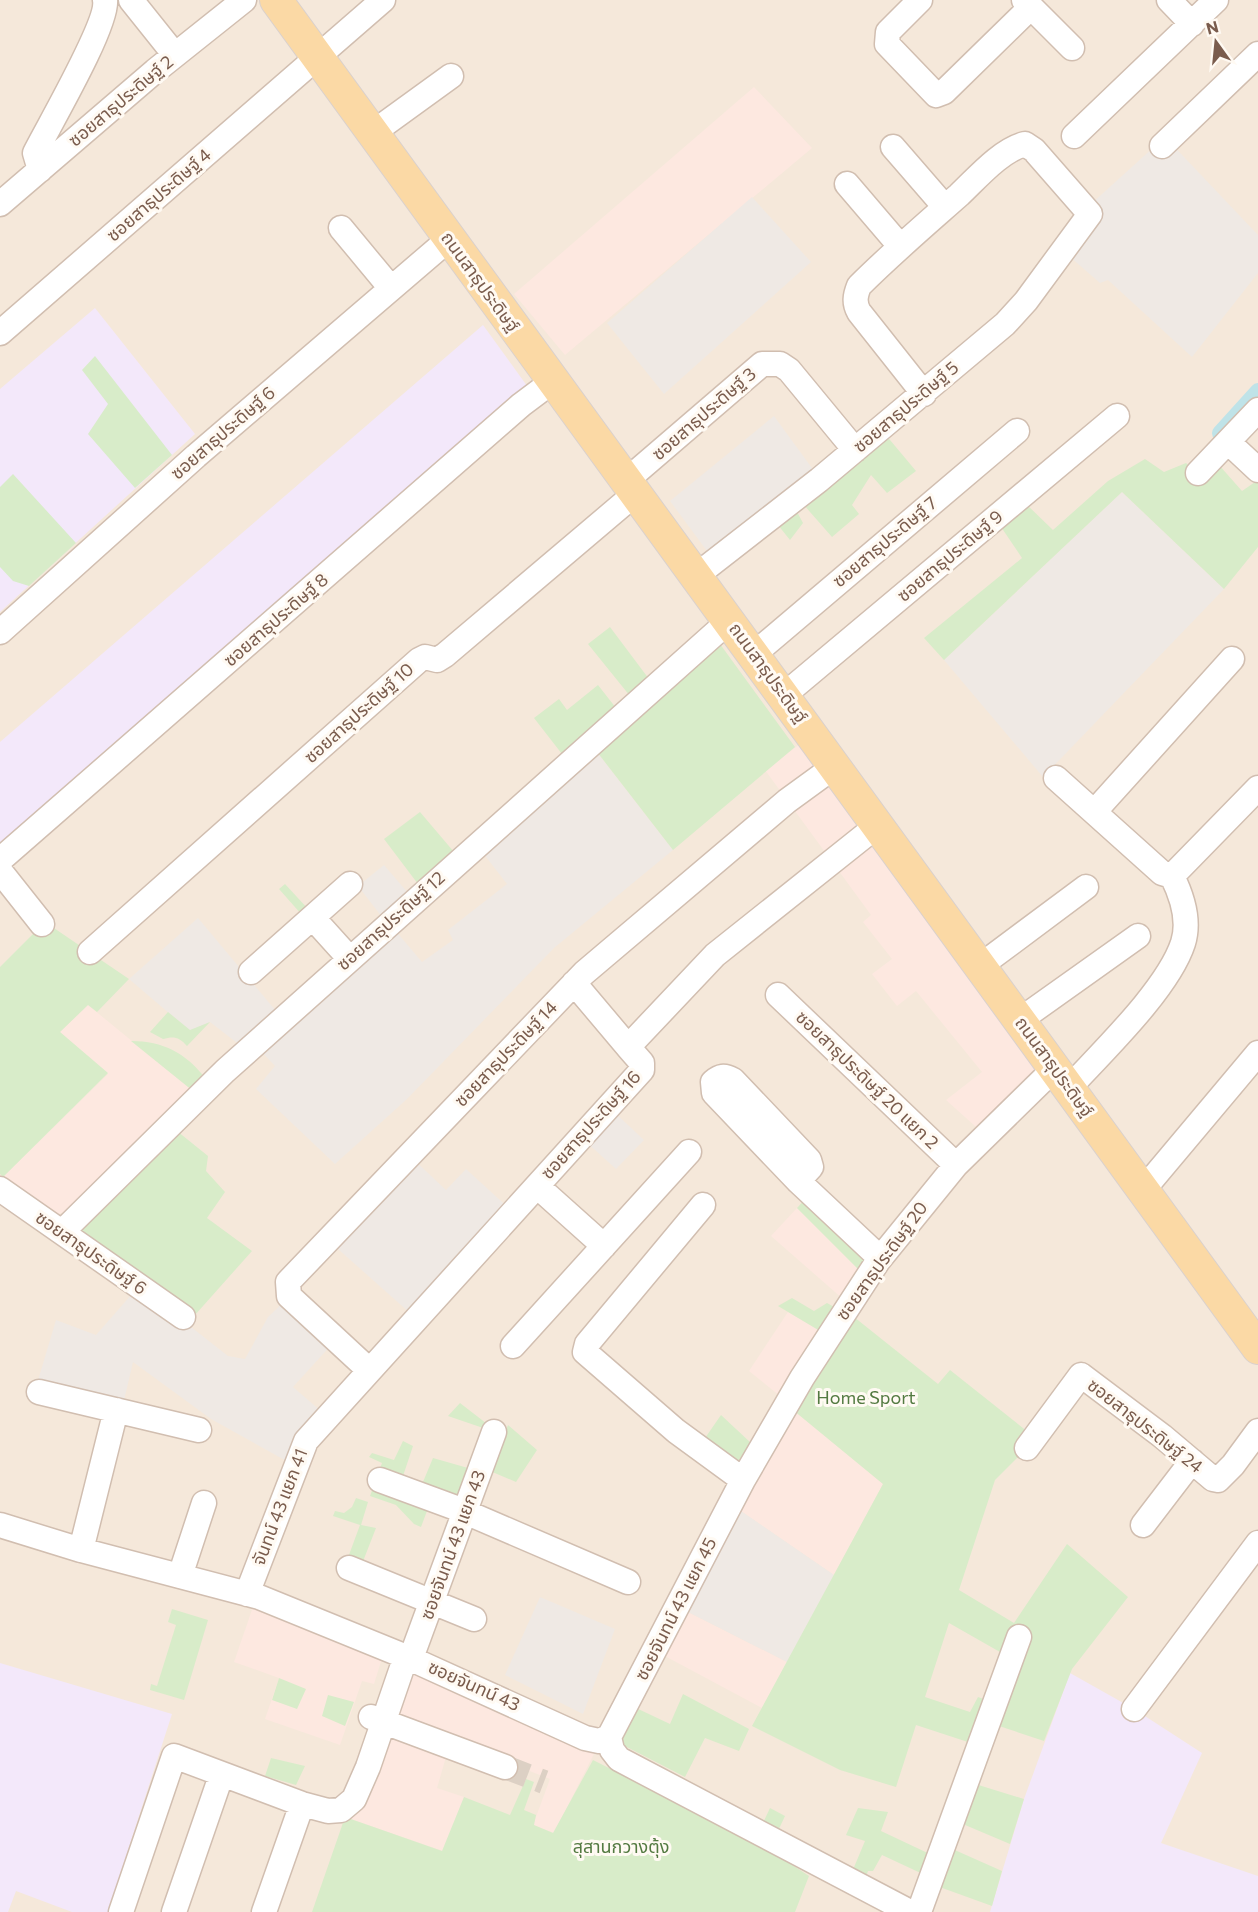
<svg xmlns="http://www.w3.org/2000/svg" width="1258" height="1912" font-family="Commissioner,'Noto Sans Thai',sans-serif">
	<rect width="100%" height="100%" fill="#fdf6ec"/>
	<path fill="#f5e8da" d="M0,0H1258V1912H0Z"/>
	<path fill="#fde8e0" d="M754,87L812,148L565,355L514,294Z
		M800,744L1039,1067L985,1135L946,1100L982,1072L916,991L897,1006L872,974L892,959L863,922L871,915L765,770Z
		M88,1005L193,1091L68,1211L58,1214L3,1177L108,1074L60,1032Z
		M797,1208L860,1271L843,1299L771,1236Z
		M788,1312L820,1331L780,1396L749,1371Z
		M793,1410L883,1484L834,1575L738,1509Z
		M254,1604L383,1655L374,1684L362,1681L340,1745L265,1719L279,1678L234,1662Z
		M688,1612L787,1662L762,1708L663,1655Z
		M414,1660L596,1750L554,1833L533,1825L550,1779L393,1717Z
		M386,1726L448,1750L437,1788L464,1797L443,1851L345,1817Z"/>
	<path fill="#efe9e4" d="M1165,137L1258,235V273L1192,357L1108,280L1100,283L1069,256L1091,204Z
		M752,197L811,262L664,394L607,323Z
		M774,416L817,475L715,554L707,551L670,501Z
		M1122,492L1224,589L1043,777L944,660Z
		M594,748L673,850L554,948L407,1099L335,1164L256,1089L275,1066L258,1048L394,929L422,962L453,940L448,930L507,884L483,853Z
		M384,865L408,893L382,917L358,886Z
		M198,918L276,1011L241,1046L210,1022L190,1031L129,979Z
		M612,1110L644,1140L616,1169L584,1140Z
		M411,1157L446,1190L466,1169L512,1211L410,1313L329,1241Z
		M132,1294L186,1323L228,1356L245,1359L268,1317L287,1299L334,1342L293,1387L322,1412L290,1463L211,1419L133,1362L122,1409L36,1387L56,1320L96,1335Z
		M738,1509L834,1575L787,1662L688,1612Z
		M540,1597L615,1629L583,1714L505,1675Z"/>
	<path fill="#f3e8fa" d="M95,308L195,434L0,612V389Z
		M483,325L530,390L0,854V742Z
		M0,1663L172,1714L108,1912H72L16,1891L8,1912H0Z
		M1070,1673L1134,1709L1202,1753L1161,1843L1258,1876V1912H990L1024,1799Z"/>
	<path fill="#d8ecc9" d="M95,356L172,455L135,488L88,434L108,404L82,370Z
		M885,434L916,471L887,493L871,475L852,505L859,514L832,537L803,504Z
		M1145,459L1164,472L1186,463L1202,478L1219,465L1242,491L1258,480V547L1224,589L1122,492L944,660L924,638L1022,558L997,521L1024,502L1053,530L1108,481Z
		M13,474L76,543L29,586L13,581L0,567V487Z
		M796,510L803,523L790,540L778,525Z
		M610,627L649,679L630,696L588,644Z
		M720,644L795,747L673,850L594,748Z
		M598,685L616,708L562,754L534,718L559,699L567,710Z
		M420,812L454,852L418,884L384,839Z
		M285,884L309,910L302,915L279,889Z
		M45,922L129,979L97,1012L88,1005L60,1032L108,1073L3,1177L0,1174V967Z
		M168,1012L190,1030L210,1022L187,1046C179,1037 174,1036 163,1039L150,1032Z
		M131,1041C163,1041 186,1053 206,1079L193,1091Z
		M177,1131L208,1156L206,1171L225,1192L207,1218L252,1251L195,1315L78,1230Z
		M807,1197L871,1257L860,1271L797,1208Z
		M792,1298L814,1311L827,1303L836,1308L820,1331L778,1306Z
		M854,1317L938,1384L950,1370L1033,1436L1027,1448L995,1480L959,1590L1014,1623L1067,1544L1128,1597L1072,1669L1044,1741L993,1724L1007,1656L949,1623L925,1697L970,1712L978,1697L992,1702L977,1745L916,1725L896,1787L840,1770L752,1726L883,1484L793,1410Z
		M460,1403L491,1427L489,1430L448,1416Z
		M721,1415L751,1443L736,1464L703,1441Z
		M508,1425L537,1450L516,1482L490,1471Z
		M403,1441L413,1446L401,1482L378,1474L382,1463L369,1457L372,1453L394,1460Z
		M433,1458L475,1470L463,1505L420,1489Z
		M375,1482L430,1503L421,1527L414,1524L396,1505L370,1496Z
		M356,1498L368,1502L361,1525L376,1528L360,1569L346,1563L360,1525L333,1516L335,1511L344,1513L352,1507Z
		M172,1609L208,1620L184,1700L150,1690L151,1684L157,1686L176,1625L168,1622Z
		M279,1678L306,1689L297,1709L272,1700Z
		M683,1694L749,1729L739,1751L705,1738L685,1777L621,1744V1736L634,1707L670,1724Z
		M328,1695L354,1702L345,1726L322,1716Z
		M271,1758L305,1766L296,1785L265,1776Z
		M593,1760L767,1848L809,1876L795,1912H312L345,1817L442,1851L464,1797L510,1815L526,1779L534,1782L524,1810L536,1815L534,1825L553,1833Z
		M972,1783L1024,1799L1010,1844L958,1822Z
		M770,1808L785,1816L777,1833L762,1825Z
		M858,1808L888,1812L881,1831L934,1856L927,1876L882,1855L873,1871H868L865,1879L852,1872L865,1841L846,1835Z
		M948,1847L1002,1871L992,1906L934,1885Z"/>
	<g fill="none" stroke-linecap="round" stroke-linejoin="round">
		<path stroke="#bfe3e8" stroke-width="16" d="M1220,433L1258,391"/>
		<path stroke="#dcd0c4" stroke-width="24" stroke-dasharray="24 12" stroke-linecap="butt" d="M505,1767L544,1782"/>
		<defs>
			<path id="minor" d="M131,0L175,55
				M920,0L888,32L887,44L936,95L944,92L1031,7
				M1024,0L1072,48
				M1169,0L1192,24
				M371,134L451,76
				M1074,136L1216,0
				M1162,146L1258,54
				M893,147L945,207
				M40,170L35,153C48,127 109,23 105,0
				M847,184L900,246
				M0,204L155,71L244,0
				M341,228L390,287
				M0,333L383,0
				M1228,442L1258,470
				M1198,473L1258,410
				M627,480L762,364H780L789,370L855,450
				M697,575L819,480L1005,324L1026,301L1090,214L1034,150L1025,144C1001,150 977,178 959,195C925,225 891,254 859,286C855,296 854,303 859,312L924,394
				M0,632L196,456L449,239
				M754,654L1017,431
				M784,695L1117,416
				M1056,778L1162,873L1172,876L1258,788
				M1095,811L1232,659
				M0,860L521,405L553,381
				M0,871L42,924
				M313,918L350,959
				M90,952L419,660L425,657L437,660L445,655L636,493
				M980,966L1086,887
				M251,972L350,884
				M574,983L628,1047
				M778,995L956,1165
				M1020,1020L1138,936
				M1069,1088C1103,1051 1168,989 1183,943C1190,921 1182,896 1172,876
				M798,1181L811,1167L809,1160L733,1080C724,1075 720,1076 713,1082L714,1093L798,1181L880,1258
				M537,1186L604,1246
				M0,1189L183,1317
				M1143,1190L1258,1053
				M703,1205L587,1344L585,1352L676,1431L743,1480
				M62,1232L225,1071L730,620
				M513,1346L689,1152
				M369,1370L289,1296L288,1282L584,973L787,801L835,766
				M39,1392L199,1430
				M1027,1448L1081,1375L1162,1436L1213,1479L1218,1480L1233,1465L1258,1431
				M380,1480L456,1508L628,1582
				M0,1525L81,1550L259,1597L409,1658L585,1738L599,1741L609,1737
				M1143,1525L1192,1461
				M81,1550L116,1410
				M349,1568L474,1619
				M180,1576L204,1503
				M247,1594L306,1441L642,1070V1063L628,1047L715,955L878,825
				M411,1658L494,1432
				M1134,1709L1258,1543
				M371,1717L505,1767
				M609,1737L743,1480L802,1378L878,1261L956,1165L1055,1068
				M609,1737L612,1750L619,1759L910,1912
				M121,1912L174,1756L302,1804L328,1811L341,1810L354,1799L368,1767L406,1656
				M174,1912L221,1776
				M264,1912L302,1804
				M919,1912L1019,1637"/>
			<path id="major" d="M276,0L1258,1348"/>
		</defs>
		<use href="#minor" stroke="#d1beb0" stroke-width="27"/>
		<use href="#major" stroke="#dad1cd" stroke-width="34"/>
		<use href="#minor" stroke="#fff" stroke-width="24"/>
		<use href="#major" stroke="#fbd9a5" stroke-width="32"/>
	</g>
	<g text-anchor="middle" stroke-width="6" stroke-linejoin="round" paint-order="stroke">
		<g font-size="18" fill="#7a5c4d" stroke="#fffaf3">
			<text transform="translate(121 101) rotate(-40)" y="6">ซอยสาธุประดิษฐ์ 2</text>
			<text transform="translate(159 195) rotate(-41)" y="6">ซอยสาธุประดิษฐ์ 4</text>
			<text transform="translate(480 282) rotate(54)" y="6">ถนนสาธุประดิษฐ์</text>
			<text transform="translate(906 407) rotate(-40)" y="6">ซอยสาธุประดิษฐ์ 5</text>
			<text transform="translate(704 414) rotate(-41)" y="6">ซอยสาธุประดิษฐ์ 3</text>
			<text transform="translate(223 433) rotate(-41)" y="6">ซอยสาธุประดิษฐ์ 6</text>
			<text transform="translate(885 542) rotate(-40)" y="6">ซอยสาธุประดิษฐ์ 7</text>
			<text transform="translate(950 556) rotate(-40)" y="6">ซอยสาธุประดิษฐ์ 9</text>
			<text transform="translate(276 620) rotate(-41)" y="6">ซอยสาธุประดิษฐ์ 8</text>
			<text transform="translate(768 673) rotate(54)" y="6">ถนนสาธุประดิษฐ์</text>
			<text transform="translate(359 713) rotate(-42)" y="6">ซอยสาธุประดิษฐ์ 10</text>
			<text transform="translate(391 921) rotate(-42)" y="6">ซอยสาธุประดิษฐ์ 12</text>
			<text transform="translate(506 1054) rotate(-46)" y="6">ซอยสาธุประดิษฐ์ 14</text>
			<text transform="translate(1054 1067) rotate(54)" y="6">ถนนสาธุประดิษฐ์</text>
			<text transform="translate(867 1080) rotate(44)" y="6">ซอยสาธุประดิษฐ์ 20 แยก 2</text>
			<text transform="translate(591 1125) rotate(-48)" y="6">ซอยสาธุประดิษฐ์ 16</text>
			<text transform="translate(91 1253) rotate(35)" y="6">ซอยสาธุประดิษฐ์ 6</text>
			<text transform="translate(882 1261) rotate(-54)" y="6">ซอยสาธุประดิษฐ์ 20</text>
			<text transform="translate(1145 1426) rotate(38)" y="6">ซอยสาธุประดิษฐ์ 24</text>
			<text transform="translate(280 1507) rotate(-69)" y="6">จันทน์ 43 แยก 41</text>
			<text transform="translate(453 1545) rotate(-70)" y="6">ซอยจันทน์ 43 แยก 43</text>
			<text transform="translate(676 1609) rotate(-63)" y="6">ซอยจันทน์ 43 แยก 45</text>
			<text transform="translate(474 1686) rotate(24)" y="6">ซอยจันทน์ 43</text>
		</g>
		<g font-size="18" fill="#537a41" stroke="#fffaf3">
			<text x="866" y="1404">Home Sport</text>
			<text x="621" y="1853">สุสานกวางตุ้ง</text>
		</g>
	</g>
	<g transform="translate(1216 42) rotate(345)" stroke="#fffaf3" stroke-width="4.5" paint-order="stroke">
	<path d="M0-4.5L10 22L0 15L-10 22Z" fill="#7a5c4d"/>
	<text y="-9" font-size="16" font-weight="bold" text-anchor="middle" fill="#7a5c4d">N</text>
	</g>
</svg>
